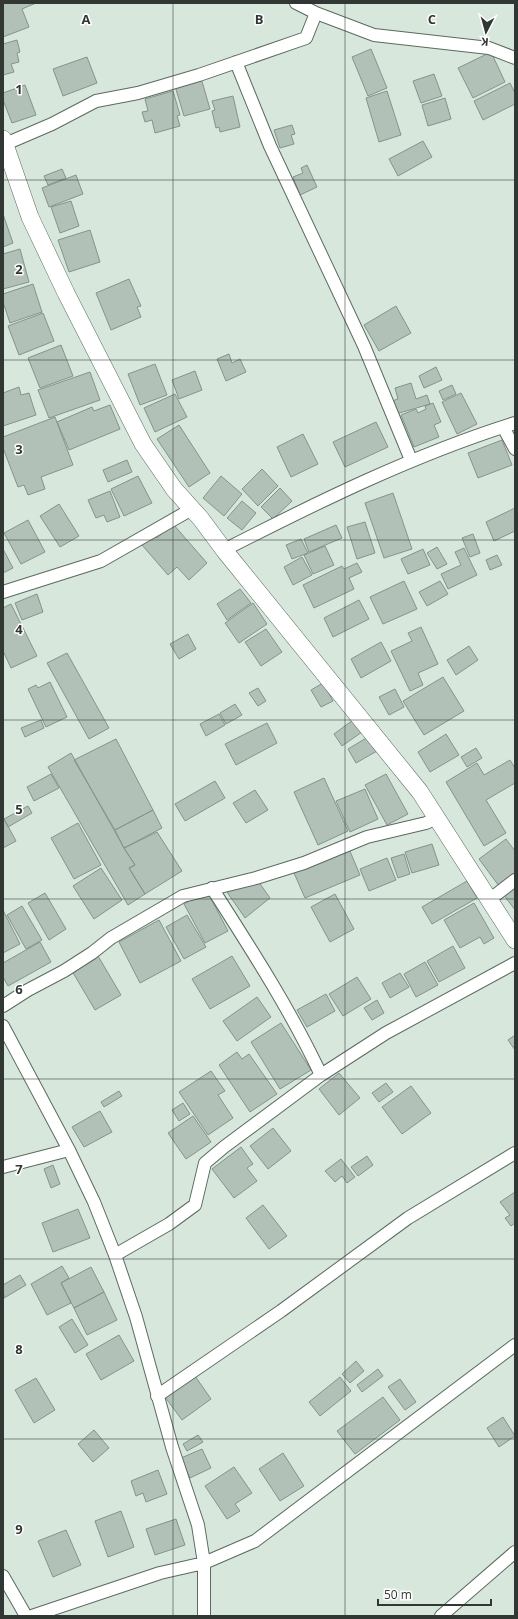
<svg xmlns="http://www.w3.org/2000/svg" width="518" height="1619" font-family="'Open Sans',sans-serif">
	<rect width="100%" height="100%" fill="#d7e7dc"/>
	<path fill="#b2c1b7" stroke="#85948a" d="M3,3H36L22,9L29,27L3,37Z
		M17,40L20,52L17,53L19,62L11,64L14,72L3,75V44Z
		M371,49L387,88L368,96L352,57Z
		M491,52L505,82L473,98L458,68Z
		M87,57L97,83L63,96L53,69Z
		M434,74L442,96L421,103L413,81Z
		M201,78L210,109L184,116L175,86Z
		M510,83L515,93V104L483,120L474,101Z
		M25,85L36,115L12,123L3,100V93Z
		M173,91L180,115L177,116L180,126L155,133L152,120L145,122L142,112L148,111L145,99Z
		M387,91L401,135L379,142L366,98Z
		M233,96L240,127L220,132L219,127L216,128L212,111L215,110L212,101Z
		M445,98L451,119L428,126L422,105Z
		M292,125L295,134L291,135L294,144L280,148L274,130Z
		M423,141L432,157L398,176L389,159Z
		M307,165L317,187L300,195L293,177L303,173L301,168Z
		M62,169L66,178L48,185L44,176Z
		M76,175L83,194L49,207L42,188Z
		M71,201L79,226L60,233L51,207Z
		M3,214L13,243L3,247Z
		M90,230L100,262L69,272L58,240Z
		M20,249L29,282L3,289V254Z
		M129,279L141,306L137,307L141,317L111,330L96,293Z
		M33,284L42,312L10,323L3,302V294Z
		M396,306L411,333L379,351L364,325Z
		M43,313L54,341L19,355L8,326Z
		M61,345L73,376L40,388L28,358Z
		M229,354L232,363L240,359L246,372L226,381L217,359Z
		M155,364L167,395L140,405L128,374Z
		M436,367L442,380L424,388L419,376Z
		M195,371L202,390L179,399L172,380Z
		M90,372L100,400L49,418L38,390Z
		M411,383L416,399L427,395L430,404L396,414L392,401L398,399L395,388Z
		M452,385L456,394L443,400L439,391Z
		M19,387L21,395L29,393L36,415L3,426V393Z
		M461,393L477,424L457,434L442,402Z
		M175,394L187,417L155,432L144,408Z
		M433,403L441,422L434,425L439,437L414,447L401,415L416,409L418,413L426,409L425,406Z
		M110,405L120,429L69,450L57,422L92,407L94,411Z
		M55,417L73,465L41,477L45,489L28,495L24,485L18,487L3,448V437Z
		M376,422L388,447L345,467L333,442Z
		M179,425L210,473L189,487L157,439Z
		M303,434L318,464L291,477L277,447Z
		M502,440L512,465L478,478L468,453Z
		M127,460L132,472L108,482L103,470Z
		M262,469L278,486L258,506L242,489Z
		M138,476L152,503L124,516L111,489Z
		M221,476L242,494L224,516L203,498Z
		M280,488L292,501L273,519L261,507Z
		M110,491L120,517L107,522L104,515L96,518L88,500Z
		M393,493L412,549L384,558L365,503Z
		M242,501L256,513L242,530L227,518Z
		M59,504L79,536L60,547L40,516Z
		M515,508V531L494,541L486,522Z
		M28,520L45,552L21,564L4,533Z
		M365,522L375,553L357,559L347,527Z
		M173,524L207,563L189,580L177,567L168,575L142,545L154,534L157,538Z
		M336,525L342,538L309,552L304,539Z
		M473,534L480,553L470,557L462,538Z
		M301,539L308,553L292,559L286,545Z
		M325,546L334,565L313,574L304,555Z
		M437,547L447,564L437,569L427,553Z
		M464,548L477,575L448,589L441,574L461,565L455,552Z
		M3,549L13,568L3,573Z
		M423,549L430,565L408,574L401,559Z
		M497,555L502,565L490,570L486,560Z
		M302,557L312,575L293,585L284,567Z
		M357,563L362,572L349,578L354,589L314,608L303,585L342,566L344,569Z
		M404,581L417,609L383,624L370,597Z
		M440,581L448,594L427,606L419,592Z
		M240,589L251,603L227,620L217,604Z
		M37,594L43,612L22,620L15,603Z
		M359,600L369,619L333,637L324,618Z
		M253,603L267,624L239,643L225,623Z
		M11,604L37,656L11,668L3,651V608Z
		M421,627L438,664L418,673L423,685L410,691L391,651L412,641L408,633Z
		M266,629L282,652L261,666L245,642Z
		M188,634L196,649L179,659L170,644Z
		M381,642L391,661L361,678L351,659Z
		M469,646L478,660L456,675L447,660Z
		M67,653L109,728L89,739L47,663Z
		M443,677L464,711L424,735L403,701Z
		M50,682L67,717L46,727L28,689L36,685L38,688Z
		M323,683L333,701L321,707L311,690Z
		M258,688L266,701L258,706L249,693Z
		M395,689L404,707L389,715L379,697Z
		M235,704L242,715L226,724L220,713Z
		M219,714L225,725L206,736L200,724Z
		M41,720L44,728L25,737L21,728Z
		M353,720L362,732L342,746L334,734Z
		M267,723L277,743L236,765L225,744Z
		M446,734L459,755L430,772L418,752Z
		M368,737L377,751L356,763L348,749Z
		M116,739L153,810L115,830L74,760Z
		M476,748L482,758L467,767L461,757Z
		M71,753L124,848L135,865L129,868L145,894L128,905L48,767Z
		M510,760L515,768V783L486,800L506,833L484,846L446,782L477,763L484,775Z
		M51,774L59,788L34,801L27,787Z
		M386,774L408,814L387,825L365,785Z
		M324,778L348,831L318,845L294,792Z
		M215,781L225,798L185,821L175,804Z
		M365,789L378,819L350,832L336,801Z
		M255,790L268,810L246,823L233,803Z
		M28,806L32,813L8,827L4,819Z
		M153,810L162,828L124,848L115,830Z
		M3,817L16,841L3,848Z
		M78,823L101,865L74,879L51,838Z
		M157,832L182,871L145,894L129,868L135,865L124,848Z
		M506,839L515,851V874L499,886L479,859Z
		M432,844L439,865L412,873L405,852Z
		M349,849L360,875L305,898L294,873Z
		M404,854L410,874L398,878L391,858Z
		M387,858L396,880L369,891L360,869Z
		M101,868L122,900L94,919L73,886Z
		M256,878L270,898L245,918L227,892Z
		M467,881L477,898L432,924L422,907Z
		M515,885V910L503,894Z
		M207,891L228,931L205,943L184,904Z
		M45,893L66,929L49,940L28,903Z
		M335,894L354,929L330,942L311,907Z
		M474,903L494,938L484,944L480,937L460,948L444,920Z
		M22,906L42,940L26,949L7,915Z
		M3,910L20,944L3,953Z
		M187,915L206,947L184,959L166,927Z
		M159,920L181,961L140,983L119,942Z
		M40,942L51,962L8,986L3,977V963Z
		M453,946L465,968L439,982L427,961Z
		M98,956L121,995L95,1010L72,971Z
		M232,956L250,986L210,1009L192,979Z
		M425,962L438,985L416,997L404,974Z
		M400,973L409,987L390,998L382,983Z
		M357,977L371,999L343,1016L329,994Z
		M326,994L335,1011L307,1027L297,1010Z
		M257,997L271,1017L237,1041L223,1021Z
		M377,1000L384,1013L372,1020L364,1008Z
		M281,1023L311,1070L280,1089L251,1042Z
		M515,1035V1050L508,1040Z
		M237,1052L242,1059L249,1054L277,1094L250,1112L219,1065Z
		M211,1071L225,1091L218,1095L233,1118L208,1135L179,1092Z
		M339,1073L360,1098L339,1115L319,1089Z
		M386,1083L393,1092L379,1102L372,1093Z
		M411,1086L431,1113L402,1134L382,1107Z
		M119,1091L122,1096L104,1107L101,1102Z
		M183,1103L190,1114L179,1121L172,1110Z
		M100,1111L112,1132L84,1147L72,1127Z
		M193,1116L211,1142L186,1159L168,1133Z
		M273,1128L291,1151L268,1169L250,1146Z
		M241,1147L253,1164L247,1168L257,1181L234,1198L212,1169Z
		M367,1156L373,1165L358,1176L351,1167Z
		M341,1159L355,1177L347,1183L342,1176L335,1182L325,1171Z
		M53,1165L60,1184L51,1188L44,1169Z
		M515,1192V1223L511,1226L505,1218L510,1215L500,1202Z
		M263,1205L287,1236L269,1249L246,1218Z
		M78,1209L90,1238L53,1252L42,1223Z
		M62,1266L69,1278L61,1283L71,1303L47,1315L31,1284Z
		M91,1267L104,1292L74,1308L61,1283Z
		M20,1275L26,1285L4,1298L3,1285Z
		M104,1292L117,1320L87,1335L74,1308Z
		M72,1319L88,1345L75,1353L59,1327Z
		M119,1335L134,1361L101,1380L86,1354Z
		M356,1361L364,1371L350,1383L342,1374Z
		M378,1369L383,1376L362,1392L357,1385Z
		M195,1376L211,1399L182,1420L165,1397Z
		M340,1377L351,1391L320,1416L309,1402Z
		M36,1378L55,1410L34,1423L15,1390Z
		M400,1379L416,1402L405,1410L388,1387Z
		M383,1397L400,1420L355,1454L337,1431Z
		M503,1417L515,1436L499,1447L487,1428Z
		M94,1430L109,1448L93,1462L78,1444Z
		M198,1435L203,1442L187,1451L183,1444Z
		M202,1449L211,1468L190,1478L181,1458Z
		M283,1453L304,1486L280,1501L259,1469Z
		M234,1467L252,1493L235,1504L240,1511L227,1519L205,1486Z
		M158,1470L167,1494L146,1502L143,1493L136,1496L131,1481Z
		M121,1511L134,1547L108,1557L95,1521Z
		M176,1519L185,1545L155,1555L146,1529Z
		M66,1530L81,1565L53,1577L38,1541Z"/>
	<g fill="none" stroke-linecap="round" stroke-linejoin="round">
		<defs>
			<path id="street" d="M296,3L316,13L374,35L489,48L515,58
				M236,62L270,146L364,346L411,460
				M3,145L52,124L96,101L138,93L199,75L306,38L316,13
				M503,427L515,449
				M224,550C318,502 413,455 515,423
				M3,592L101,561L192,509
				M212,888C251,949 290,1009 321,1075
				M489,900L515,880
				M3,1006L28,990L64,971L92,953L111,938L183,896L256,878L304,863L367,837L426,823L437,818
				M3,1026L69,1150L94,1202L115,1255L136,1317L172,1447L198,1525L204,1563V1616
				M3,1167L69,1150
				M115,1255L169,1224L195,1205L205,1163L224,1147L321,1075L386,1033L515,963
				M157,1396L281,1311L408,1218L515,1153
				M3,1576L26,1616
				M32,1616L160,1573L204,1563L255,1541L515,1345
				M441,1616L515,1552"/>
			<path id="secondary" d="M3,139L30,217L66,293L143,444L174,489L201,519L224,550L420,792L515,940"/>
		</defs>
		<use href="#street" stroke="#5c6a61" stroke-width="14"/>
		<use href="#secondary" stroke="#5c6a61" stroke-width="18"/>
		<use href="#street" stroke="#fff" stroke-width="12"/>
		<use href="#secondary" stroke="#fff" stroke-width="17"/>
	</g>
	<path fill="none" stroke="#313733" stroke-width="1" stroke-opacity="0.55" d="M173,3V1616M345,3V1616M3,180H515M3,360H515M3,540H515M3,720H515M3,899H515M3,1079H515M3,1259H515M3,1439H515"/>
	<g font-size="13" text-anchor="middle" font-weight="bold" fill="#313733" stroke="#fff" stroke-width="3" stroke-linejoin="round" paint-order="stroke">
		<text x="86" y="24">A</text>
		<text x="259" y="24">B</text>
		<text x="432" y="24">C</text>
		<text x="19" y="94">1</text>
		<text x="19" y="274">2</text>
		<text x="19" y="454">3</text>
		<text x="19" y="634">4</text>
		<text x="19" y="814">5</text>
		<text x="19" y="994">6</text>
		<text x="19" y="1174">7</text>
		<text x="19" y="1354">8</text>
		<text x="19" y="1534">9</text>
	</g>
	<rect width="518" height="1619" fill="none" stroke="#313733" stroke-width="8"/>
	<g transform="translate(486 32) rotate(186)" stroke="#ffffff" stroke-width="3" paint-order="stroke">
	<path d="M0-3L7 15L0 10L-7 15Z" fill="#313733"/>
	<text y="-6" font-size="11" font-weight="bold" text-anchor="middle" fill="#313733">K</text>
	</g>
	<path d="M378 1599v6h113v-6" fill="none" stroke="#313733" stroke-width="2"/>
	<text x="384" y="1599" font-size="12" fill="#313733" stroke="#ffffff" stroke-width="3" paint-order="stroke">50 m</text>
</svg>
